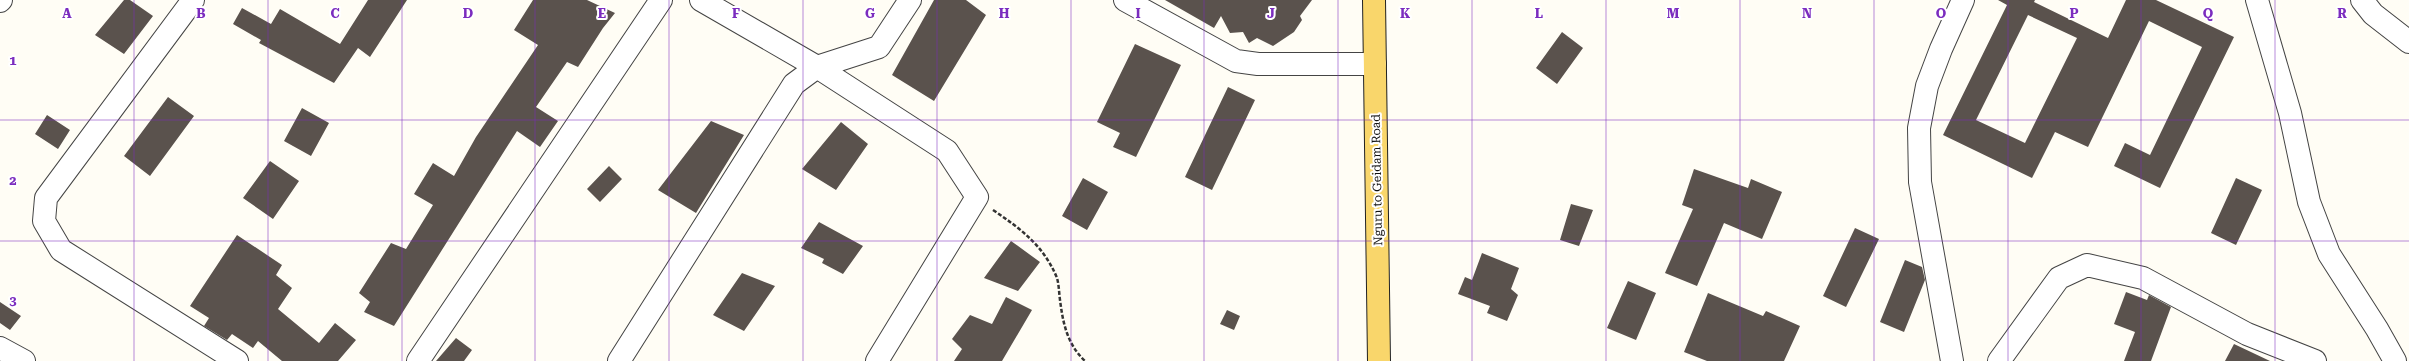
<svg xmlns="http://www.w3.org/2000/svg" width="2409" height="361" font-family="'Roboto Serif',serif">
	<rect width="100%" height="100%" fill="#fffdf5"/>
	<path fill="#5a524d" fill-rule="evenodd" d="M124,0H130L153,16L124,54L95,35Z
		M368,0H407L370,57L358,48L334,83L259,43L261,40L233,24L242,8L271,24L280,9L340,44Z
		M533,0H587L615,13L603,28L578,67L567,62L536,107L558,121L540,147L517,131L394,326L364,312L370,302L359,293L391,243L406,249L433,205L414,194L433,163L454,176L476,137L538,45L514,30Z
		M934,0H966L986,15L934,101L892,75Z
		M1165,0H1312L1300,16L1302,20L1294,32L1273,46L1257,38L1249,43L1243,32L1230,33L1221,16L1214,28Z
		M1998,0H2035L2034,2L2108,38L2126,0H2156L2234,37L2160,188L2114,166L2125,143L2150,155L2202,47L2149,21L2088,147L2055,132L2032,178L1943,135L2007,5ZM2028,15L2077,38L2025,143L1976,120Z
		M1562,32L1583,48L1557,84L1536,68Z
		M1135,44L1181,65L1136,157L1113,147L1120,133L1097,122Z
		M1228,87L1255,100L1212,190L1185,177Z
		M168,97L194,116L150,176L124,156Z
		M302,108L329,123L311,156L284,141Z
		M47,115L70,130L58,149L35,134Z
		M711,121L744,135L696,213L658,190Z
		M841,122L868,144L836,190L802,169Z
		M270,161L299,181L273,219L243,198Z
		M609,166L622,179L600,202L587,189Z
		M1694,169L1748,188L1751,179L1782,192L1762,239L1724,223L1697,286L1665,273L1693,209L1682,205Z
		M1083,178L1108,192L1087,230L1062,216Z
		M2236,178L2262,190L2236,245L2211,233Z
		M1571,204L1593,210L1579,246L1560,240Z
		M819,222L863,246L843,274L822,263L824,259L801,248Z
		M1855,228L1879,239L1846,307L1823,296Z
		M237,235L282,265L276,275L292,288L278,309L319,343L335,323L356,340L338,361H282L258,341L253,348L232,334L227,340L204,326L209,318L190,306Z
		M1011,241L1040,262L1018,291L984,278Z
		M1482,253L1519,268L1511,289L1518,295L1507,321L1487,313L1490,306L1458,294L1465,277L1472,280Z
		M1905,260L1922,267L1925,280L1904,332L1880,322Z
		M742,273L775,286L744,331L713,315Z
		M1628,281L1656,293L1636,340L1607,328Z
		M2126,292L2147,300L2149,295L2171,307L2151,361H2124L2135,332L2114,324Z
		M1708,293L1763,316L1766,311L1800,326L1784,361H1707L1684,352Z
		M1006,297L1032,310L1002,361H954L962,349L952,339L970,315L992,324Z
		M0,302L21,316L10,330L0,323Z
		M1227,310L1240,316L1234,330L1220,324Z
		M456,338L472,350L464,361H436Z
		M2234,344L2270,361H2225Z"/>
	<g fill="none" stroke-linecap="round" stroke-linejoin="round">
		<defs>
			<path id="minor" d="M193,0L46,198L44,221L61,250L237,361
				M701,0L817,67L947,151L977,197L877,361
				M1125,0L1236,61L1258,64H1375
				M2257,0L2290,113L2309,202L2329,254L2377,329L2395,361
				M2362,0L2373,14L2409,42
				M0,1L1,0
				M0,348L24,361
				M418,361L661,0
				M619,361L794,84L817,67L879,47L910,0
				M1952,361L1920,182L1919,128L1927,86L1941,49L1963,0
				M1999,361L2059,278L2087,265L2143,278L2247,334L2315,361"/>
			<path id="major" d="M1374,0L1379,361"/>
		</defs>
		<use href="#minor" stroke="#444" stroke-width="24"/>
		<use href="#major" stroke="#222" stroke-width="24"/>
		<path stroke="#333" stroke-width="2.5" stroke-dasharray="4 2" stroke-linecap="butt" d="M993,210C1021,229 1044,246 1057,278C1059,285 1059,293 1060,300C1063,323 1067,344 1085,361"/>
		<use href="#minor" stroke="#fff" stroke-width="22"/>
		<use href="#major" stroke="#f9d66b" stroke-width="22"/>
	</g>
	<path fill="none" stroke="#7b2cbf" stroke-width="1" stroke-opacity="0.55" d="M134,0V361M268,0V361M402,0V361M535,0V361M669,0V361M803,0V361M937,0V361M1071,0V361M1204,0V361M1338,0V361M1472,0V361M1606,0V361M1740,0V361M1874,0V361M2008,0V361M2141,0V361M2275,0V361M0,120H2409M0,241H2409"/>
	<g text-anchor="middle" stroke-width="4" stroke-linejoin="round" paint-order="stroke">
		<g font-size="12" fill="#111" stroke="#fff">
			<text transform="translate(1377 180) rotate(-91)" y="4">Nguru to Geidam Road</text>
		</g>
	</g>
	<g font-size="13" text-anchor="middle" font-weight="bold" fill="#7b2cbf" stroke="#fff" stroke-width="4" stroke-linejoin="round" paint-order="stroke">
		<text x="67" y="18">A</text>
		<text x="201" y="18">B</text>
		<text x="335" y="18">C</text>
		<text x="468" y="18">D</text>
		<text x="602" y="18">E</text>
		<text x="736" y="18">F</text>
		<text x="870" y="18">G</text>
		<text x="1004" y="18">H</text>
		<text x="1138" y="18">I</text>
		<text x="1271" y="18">J</text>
		<text x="1405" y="18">K</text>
		<text x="1539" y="18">L</text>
		<text x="1673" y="18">M</text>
		<text x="1807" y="18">N</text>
		<text x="1941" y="18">O</text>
		<text x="2074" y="18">P</text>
		<text x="2208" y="18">Q</text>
		<text x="2342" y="18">R</text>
		<text x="13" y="65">1</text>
		<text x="13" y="185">2</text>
		<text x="13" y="305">3</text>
	</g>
</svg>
